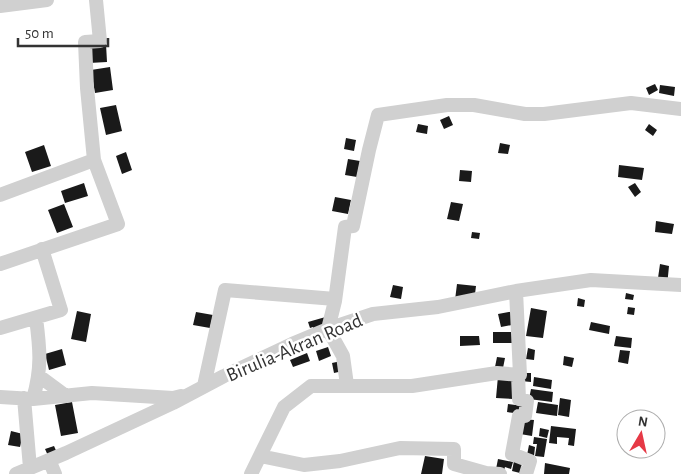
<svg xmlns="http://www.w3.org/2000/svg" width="681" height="474" font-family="'Alegreya Sans',sans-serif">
	<rect width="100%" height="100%" fill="#fff"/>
	<path fill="#1a1a1a" d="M106,44L107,62L89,63L88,45Z
		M110,67L113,90L95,93L91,70Z
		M655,84L658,90L649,95L646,88Z
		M660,85L675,87L674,96L659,93Z
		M116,105L122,131L106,135L100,108Z
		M449,116L453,125L444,129L440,120Z
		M418,124L428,126L427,134L416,132Z
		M649,124L657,130L653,136L645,130Z
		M346,138L356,140L354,151L344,149Z
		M500,143L510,145L508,154L498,153Z
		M44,145L51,166L32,172L25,152Z
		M126,152L132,170L122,174L116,156Z
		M348,159L360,161L357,177L345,175Z
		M619,165L644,168L642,180L618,177Z
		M460,170L472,171L471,182L459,181Z
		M84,183L88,196L65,203L61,191Z
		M635,183L641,192L635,197L628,187Z
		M335,197L351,200L348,214L332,211Z
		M451,202L463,204L459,221L447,219Z
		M64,204L73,227L57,233L48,210Z
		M656,221L674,224L672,234L655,232Z
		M472,232L480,233L479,239L471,238Z
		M660,264L669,266L667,286L657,285Z
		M457,284L476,286L474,302L455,300Z
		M393,285L403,287L401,299L390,297Z
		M626,293L634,295L633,300L625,299Z
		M578,298L585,300L584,307L577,306Z
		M628,307L635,308L634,315L627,314Z
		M531,308L547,311L543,338L526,336Z
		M520,310L522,323L501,327L498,314Z
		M77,311L91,314L86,342L71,339Z
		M196,312L213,315L210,328L193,325Z
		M329,316L316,336L313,327L310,328L308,322Z
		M591,322L610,326L609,334L589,330Z
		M493,332H512V343H493Z
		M460,336H479L480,345L460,346Z
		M616,336L632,338L631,348L614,346Z
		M328,347L331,356L319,361L316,351Z
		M528,348L535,350L534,360L526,359Z
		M62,349L66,365L49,370L45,354Z
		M620,350L630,351L628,364L618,362Z
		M307,353L310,361L293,367L290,360Z
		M564,356L574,358L572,367L563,365Z
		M497,357L505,358L503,368L495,367Z
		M341,361L343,371L334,373L332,363Z
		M522,373H531V382L521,381Z
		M498,376L516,378L514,399L496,398Z
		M534,377L552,380L551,389L533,386Z
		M531,389L553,392L552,402L529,399Z
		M560,398L571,400L569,417L558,415Z
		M72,402L78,433L61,436L55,405Z
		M538,402L558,405L557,416L536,413Z
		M508,404L523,406L522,414L507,412Z
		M522,419L534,420L532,436L520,434Z
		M551,426L576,429L574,446L568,445L569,438L557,437V444L549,443Z
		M540,428L549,430L547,438L539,436Z
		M11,431L23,434L20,447L8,445Z
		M534,437L547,439L544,457L535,456L537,444H533Z
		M529,445L535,447L534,456L527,455Z
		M54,446L59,457L50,460L45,449Z
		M425,456L444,459L442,474H421Z
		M498,459L513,462L511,469L505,467L504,470L496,469Z
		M514,461L522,463L520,473L512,471Z
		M545,463L570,468L569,474H544Z"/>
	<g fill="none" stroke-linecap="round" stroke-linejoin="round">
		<path stroke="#d0d0d0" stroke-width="14" d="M0,6L47,0
			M94,160L87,88L85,42L100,41L96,0
			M0,195L94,160L118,224L0,264
			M0,328L61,310L42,249
			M518,375L519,399L527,401L525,416H519L512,454L530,461L526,474
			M39,376L66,396
			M347,385L343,356L328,329L335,301L345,227L353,226L369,150L378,115L447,105H474L525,114H544L631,103L681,109
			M204,386L225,290L335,299
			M0,397L33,399L92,393L173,398L181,396
			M24,398L30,468
			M33,399C42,368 40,349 36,318
			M260,456L304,465L340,461L400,448L454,449V464L486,473L500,474
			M49,460L55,474
			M16,474L66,453L173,403L224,376L292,344L328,329L373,314L438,307L516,291L591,280L681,285
			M251,474L284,407L311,386H412L497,373L520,375L516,291"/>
	</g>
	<g text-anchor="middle" stroke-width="5" stroke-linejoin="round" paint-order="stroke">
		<g font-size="20" fill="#333" stroke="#fff">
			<text transform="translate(294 347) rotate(-23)" y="7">Birulia-Akran Road</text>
		</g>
	</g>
	<g transform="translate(641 434) rotate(9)"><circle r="24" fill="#ffffff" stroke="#adadad"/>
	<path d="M0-4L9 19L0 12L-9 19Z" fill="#e63946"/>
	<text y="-8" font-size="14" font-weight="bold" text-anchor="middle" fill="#333333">N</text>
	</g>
	<path d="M18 38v8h90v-8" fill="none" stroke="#333333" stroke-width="2.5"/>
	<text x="25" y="38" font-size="15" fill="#333333" stroke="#ffffff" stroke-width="4" paint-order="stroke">50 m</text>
</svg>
